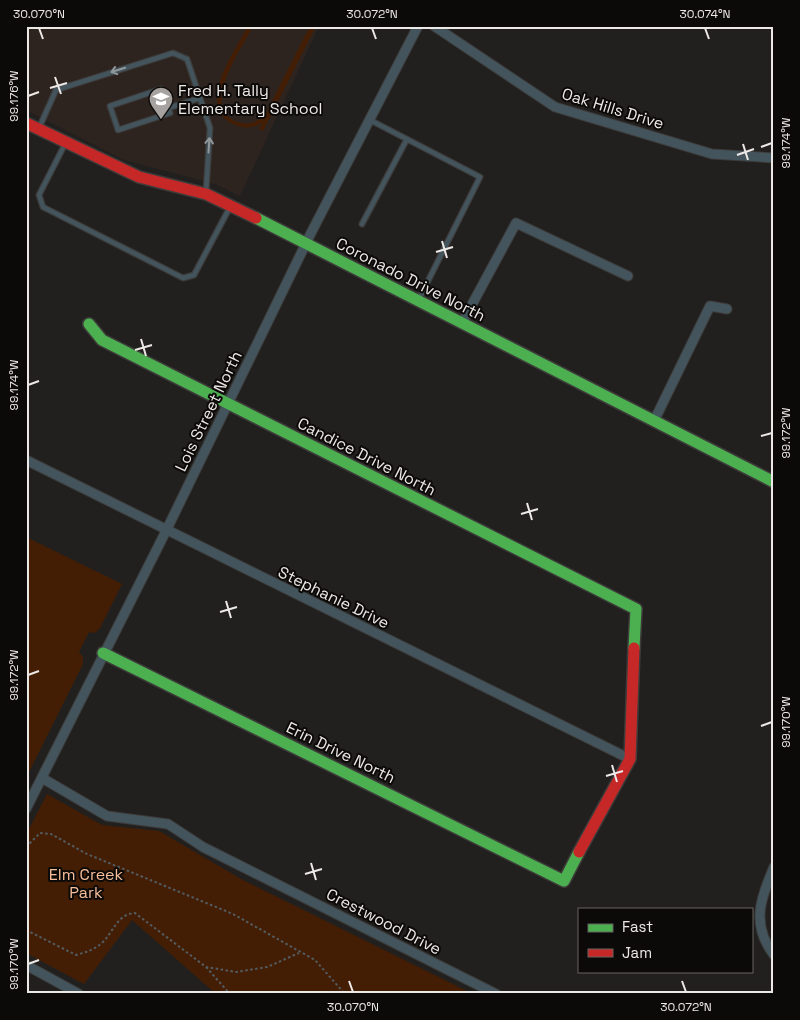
<svg xmlns="http://www.w3.org/2000/svg" width="800" height="1020" font-family="'Space Grotesk',sans-serif">
	<rect width="100%" height="100%" fill="#22201e"/>
	<path fill="#2e241f" d="M26,26H319L240,196L215,184L124,160L26,110Z"/>
	<path fill="#441e04" d="M248,26H253C242,48 198,110 238,122C249,126 259,121 266,113L310,26H316L263,131L259,129L262,123C251,129 240,129 229,122C198,101 235,51 248,26Z
		M26,537L122,584L100,628L95,633L89,632L79,652L83,657V664L29,772L26,771Z
		M47,794L102,825L159,831L241,879L473,994H216L132,920L84,984L26,953V835Z"/>
	<g fill="none" stroke-linecap="round" stroke-linejoin="round">
		<defs>
			<path id="lane" d="M161,89L170,113L118,130L110,106Z
				M168,108L200,98
				M370,120L480,177L419,299
				M39,128L56,90L173,53L187,59L210,128L206,192
				M65,144L39,195L43,207L183,278L194,275L230,207
				M362,224L407,139"/>
			<path id="street" d="M434,26L555,107L712,154L774,158
				M462,323L516,223L628,276
				M654,421L710,306L727,309
				M26,460L630,759
				M42,778L107,816L168,824L203,847L496,994
				M26,809L166,531L311,233L418,26
				M774,867C760,899 751,925 774,955
				M26,965L79,994"/>
			<path id="fast" d="M256,218L774,482
				M89,324L102,340L636,609L634,648
				M103,653L564,881L579,852"/>
			<path id="jam" d="M26,123L139,177L206,194L256,218
				M579,852L630,759L634,648"/>
		</defs>
		<use href="#lane" stroke="#3d3c3b" stroke-width="7"/>
		<use href="#street" stroke="#3d3c3b" stroke-width="11"/>
		<use href="#fast" stroke="#3d3c3b" stroke-width="14"/>
		<use href="#jam" stroke="#3d3c3b" stroke-width="14"/>
		<path stroke="#535c61" stroke-width="2" stroke-dasharray="2.5 2.5" stroke-linecap="butt" d="M26,847L40,833L51,834L87,854L233,914L315,960L345,994
			M26,930L76,955C87,952 96,949 104,941C114,930 118,914 135,913L206,967L236,972L267,967L299,953
			M206,967L230,994"/>
		<use href="#lane" stroke="#43545c" stroke-width="4.5"/>
		<use href="#street" stroke="#43545c" stroke-width="9"/>
		<use href="#fast" stroke="#4caf50" stroke-width="11"/>
		<use href="#jam" stroke="#c62828" stroke-width="11"/>
	</g>
	<defs><path id="oneway-shaft" d="M-6 0H5M1.5-3L5.5 0L1.5 3" fill="none" stroke-width="1.6" stroke-linecap="round" stroke-linejoin="round" transform="scale(1.25)"/></defs>
	<g stroke="#8f979a">
		<use href="#oneway-shaft" transform="translate(118 70) rotate(163)"/>
		<use href="#oneway-shaft" transform="translate(209 145) rotate(-86)"/>
	</g>
	<path fill="none" stroke="#ece8e6" stroke-width="2" d="M39,28L43,39M372,28L376,39M705,28L709,39M55,77L61,94M50,88L67,83M28,96L39,92M743,144L748,160M761,147L772,143M737,155L754,149M442,241L447,258M436,252L453,247M141,339L146,356M135,350L152,345M28,385L39,381M761,436L772,433M527,503L532,520M521,514L538,509M226,601L231,618M220,612L237,607M28,675L39,671M761,726L772,722M612,765L617,782M606,776L623,771M311,863L316,880M305,874L322,869M28,964L39,960M349,981L353,992M682,981L686,992"/>
	<defs>
		<symbol id="school-pin" viewBox="-11 -11 22 30"><path d="M0 17L-7.5 6A9.5 9.5 0 1 1 7.5 6Z" fill="#a5a2a0" stroke="#0c0a08"/><path d="M0-5L7-2L0 1L-7-2ZM-4 1L0 2.5L4 1V4Q0 6-4 4Z" fill="#fff"/></symbol>
	</defs>
	<g fill-rule="evenodd">
		<use href="#school-pin" x="147" y="85" width="28" height="38"/>
	</g>
	<g text-anchor="middle" stroke-width="4" stroke-linejoin="round" paint-order="stroke">
		<g font-size="16" fill="#ece8e6" stroke="#0c0a08" text-anchor="start">
			<text x="178" y="96">Fred H. Tally<tspan x="178" dy="18">Elementary School</tspan></text>
		</g>
		<g font-size="16" fill="#ece8e6" stroke="#0c0a08">
			<text transform="translate(613 108) rotate(17)" y="6">Oak Hills Drive</text>
			<text transform="translate(411 279) rotate(27)" y="6">Coronado Drive North</text>
			<text transform="translate(208 411) rotate(-64)" y="6">Lois Street North</text>
			<text transform="translate(367 456) rotate(27)" y="6">Candice Drive North</text>
			<text transform="translate(334 597) rotate(26)" y="6">Stephanie Drive</text>
			<text transform="translate(341 752) rotate(26)" y="6">Erin Drive North</text>
			<text transform="translate(384 921) rotate(27)" y="6">Crestwood Drive</text>
		</g>
		<g font-size="16" fill="#f8bd99" stroke="#0c0a08">
			<text x="86" y="880">Elm Creek<tspan x="86" dy="18">Park</tspan></text>
		</g>
	</g>
	<rect width="800" height="1020" fill="none" stroke="#0c0a08" stroke-width="55"/>
	<rect x="578" y="908" width="175" height="65" fill="#0c0a08" stroke="#666361"/>
	<rect x="588" y="924" width="25" height="8" fill="#4caf50" stroke="#666361"/>
	<text x="622" y="932" font-size="15" fill="#ece8e6">Fast</text>
	<rect x="588" y="949" width="25" height="8" fill="#c62828" stroke="#666361"/>
	<text x="622" y="958" font-size="15" fill="#ece8e6">Jam</text>
	<rect x="28" y="28" width="744" height="964" fill="none" stroke="#ece8e6" stroke-width="2"/>
	<g font-size="12" text-anchor="middle" fill="#ece8e6">
		<text x="39" y="18">30.070°N</text>
		<text x="372" y="18">30.072°N</text>
		<text x="705" y="18">30.074°N</text>
		<text transform="translate(14 96) rotate(-90)" y="4">99.176°W</text>
		<text transform="translate(786 143) rotate(-90)" y="4">99.174°W</text>
		<text transform="translate(14 385) rotate(-90)" y="4">99.174°W</text>
		<text transform="translate(786 433) rotate(-90)" y="4">99.172°W</text>
		<text transform="translate(14 675) rotate(-90)" y="4">99.172°W</text>
		<text transform="translate(786 722) rotate(-90)" y="4">99.170°W</text>
		<text transform="translate(14 964) rotate(-90)" y="4">99.170°W</text>
		<text x="353" y="1011">30.070°N</text>
		<text x="686" y="1011">30.072°N</text>
	</g>
</svg>
